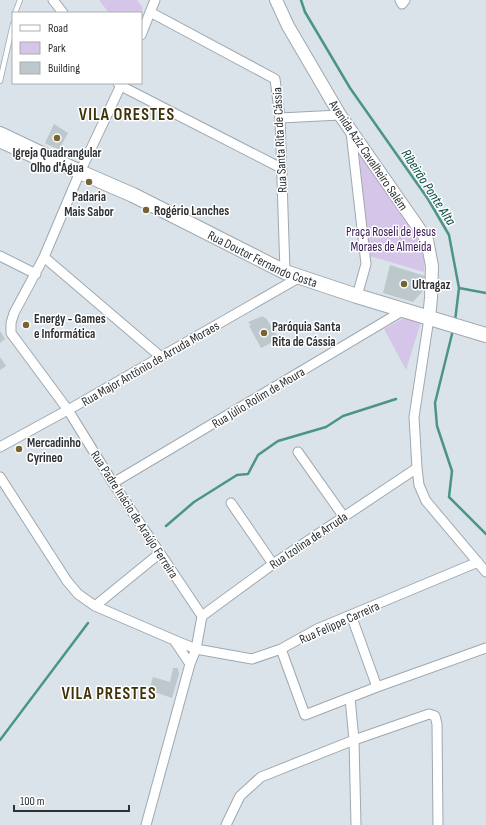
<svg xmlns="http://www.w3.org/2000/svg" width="486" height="825" font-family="'Sofia Sans Condensed',sans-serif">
	<rect width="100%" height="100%" fill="#dae3ea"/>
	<path fill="#d5c5e9" d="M99,0H137L143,8L141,13H109Z
		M359,153C381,182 417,221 424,257C425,262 424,267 424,272L370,256Z
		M414,318L421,322L406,370L384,329L402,319Z"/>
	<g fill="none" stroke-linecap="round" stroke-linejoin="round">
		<path stroke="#4c9489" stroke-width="2.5" d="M301,0L305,12L350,88L428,199L449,235L459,288L455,321
			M459,288L486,293
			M453,330L435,403L437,426L452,471L449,497L486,534
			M166,526L194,502L237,475L248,474L258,455L278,441L326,427L343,416L396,399
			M0,740L88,623"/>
	</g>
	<path fill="#bcc8cb" d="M54,124L68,133L59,150L45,143Z
		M390,265L425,276L422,292L413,302L383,293Z
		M263,316L264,318H266L279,339L261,348L249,326L251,325L248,322Z
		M0,331L5,339L0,343Z
		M0,357L6,366L0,370Z
		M173,668H178L179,674L172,698L149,690L153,677L170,682Z"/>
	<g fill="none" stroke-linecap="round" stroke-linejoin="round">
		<defs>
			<path id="lane" d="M15,13L20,0
				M0,81L13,24"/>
			<path id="street" d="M53,0L63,13
				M400,0L402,4L405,0
				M150,12L275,79L280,118L285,272
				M141,35L155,0
				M118,83L121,86L281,168
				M122,83L80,172L44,257L14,313L11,323V333L68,410L113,483L202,616L196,649L190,664L146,825
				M280,118L340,115
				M351,132L366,264L357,296
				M0,143L48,165L53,166L60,163
				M0,256L36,274
				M44,257L161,357
				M429,318L414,417L417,468L419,485L426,501L486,572
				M0,447L75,406L300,277
				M298,452L344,517
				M0,477L67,581L78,594L95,606L174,640L196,649L252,659L281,649L317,629L478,562
				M113,483L404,310
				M231,503L273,564
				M95,606L160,553
				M351,615L377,687
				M202,616L273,564L417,468
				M174,640L190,664
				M281,649L305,715L377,687L486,648
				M350,698L354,740L356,825
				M226,825L240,796L261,777L354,740L429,714L435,716L437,724L438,825"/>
			<path id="secondary" d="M276,0L288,26L340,115L427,240L432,266L431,298L429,318"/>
			<g id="primary">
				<path id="s1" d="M0,134L80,172L133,195L285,272L357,296L486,335"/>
			</g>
		</defs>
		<use href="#lane" stroke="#9fa8af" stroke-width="6"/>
		<use href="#street" stroke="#9fa8af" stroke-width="11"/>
		<use href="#secondary" stroke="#9fa8af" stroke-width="14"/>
		<use href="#primary" stroke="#9fa8af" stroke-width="16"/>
		<use href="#lane" stroke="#fff" stroke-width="4.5"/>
		<use href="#street" stroke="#fff" stroke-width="9"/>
		<use href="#secondary" stroke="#fff" stroke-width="12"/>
		<use href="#primary" stroke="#fff" stroke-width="14"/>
	</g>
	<g fill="#766432" stroke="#fff" stroke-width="1.5">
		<circle cx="57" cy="138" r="4"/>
		<circle cx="89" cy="182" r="4"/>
		<circle cx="146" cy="210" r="4"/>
		<circle cx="404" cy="284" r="4"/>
		<circle cx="26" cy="325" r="4"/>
		<circle cx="264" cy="333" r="4"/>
		<circle cx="19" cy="449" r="4"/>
	</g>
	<g text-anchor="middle" stroke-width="3" stroke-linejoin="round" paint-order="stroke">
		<g font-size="13" fill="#2e3134" stroke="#fff">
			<text transform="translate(279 140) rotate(-93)" y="5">Rua Santa Rita de Cássia</text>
			<text transform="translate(369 155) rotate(56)" y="5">Avenida Aziz Cavalheiro Salém</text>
			<text dy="5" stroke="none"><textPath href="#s1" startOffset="291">Rua Doutor Fernando Costa</textPath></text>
			<text transform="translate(150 363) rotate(-30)" y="5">Rua Major Antônio de Arruda Moraes</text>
			<text transform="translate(258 397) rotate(-31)" y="5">Rua Júlio Rolim de Moura</text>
			<text transform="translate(135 514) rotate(57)" y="5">Rua Padre Inácio de Araújo Ferreira</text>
			<text transform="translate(308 540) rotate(-34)" y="5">Rua Izolina de Arruda</text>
			<text transform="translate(339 622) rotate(-24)" y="5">Rua Felippe Carreira</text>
		</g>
		<g font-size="13" font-weight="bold" fill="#2e3134" stroke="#fff" text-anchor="start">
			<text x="57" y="157" text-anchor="middle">Igreja Quadrangular<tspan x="57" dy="15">Olho d'Água</tspan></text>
			<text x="89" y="201" text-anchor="middle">Padaria<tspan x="89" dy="15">Mais Sabor</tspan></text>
			<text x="154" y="215">Rogério Lanches</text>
			<text x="412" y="289">Ultragaz</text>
			<text x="34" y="323">Energy - Games<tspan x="34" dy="15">e Informática</tspan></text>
			<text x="272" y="331">Paróquia Santa<tspan x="272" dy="15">Rita de Cássia</tspan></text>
			<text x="27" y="447">Mercadinho<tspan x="27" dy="15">Cyrineo</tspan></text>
		</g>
		<g font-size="13" fill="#381853" stroke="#fff">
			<text x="391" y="236">Praça Roseli de Jesus<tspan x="391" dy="15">Moraes de Almeida</tspan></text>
		</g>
		<g font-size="14" font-style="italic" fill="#094c44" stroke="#fff">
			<text transform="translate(429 187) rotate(57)" y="5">Ribeirão Ponte Alta</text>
		</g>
		<g font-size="17" font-weight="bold" letter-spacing="1" fill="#403208" stroke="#fff">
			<text x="127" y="120">VILA ORESTES</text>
			<text x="109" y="699">VILA PRESTES</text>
		</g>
	</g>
	<rect x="12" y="12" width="130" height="72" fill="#ffffff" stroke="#abadae"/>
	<rect x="20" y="25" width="20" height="6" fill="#ffffff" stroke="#abadae"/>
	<text x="48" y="32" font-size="12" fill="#2e3134">Road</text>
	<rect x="20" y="42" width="20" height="12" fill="#d5c5e9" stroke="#abadae"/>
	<text x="48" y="52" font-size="12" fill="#2e3134">Park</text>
	<rect x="20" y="62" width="20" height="12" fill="#bcc8cb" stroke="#abadae"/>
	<text x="48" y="72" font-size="12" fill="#2e3134">Building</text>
	<path d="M14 805v6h115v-6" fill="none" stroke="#2e3134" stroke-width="2"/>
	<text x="20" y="805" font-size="12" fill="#2e3134" stroke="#ffffff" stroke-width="3" paint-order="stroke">100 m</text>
</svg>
